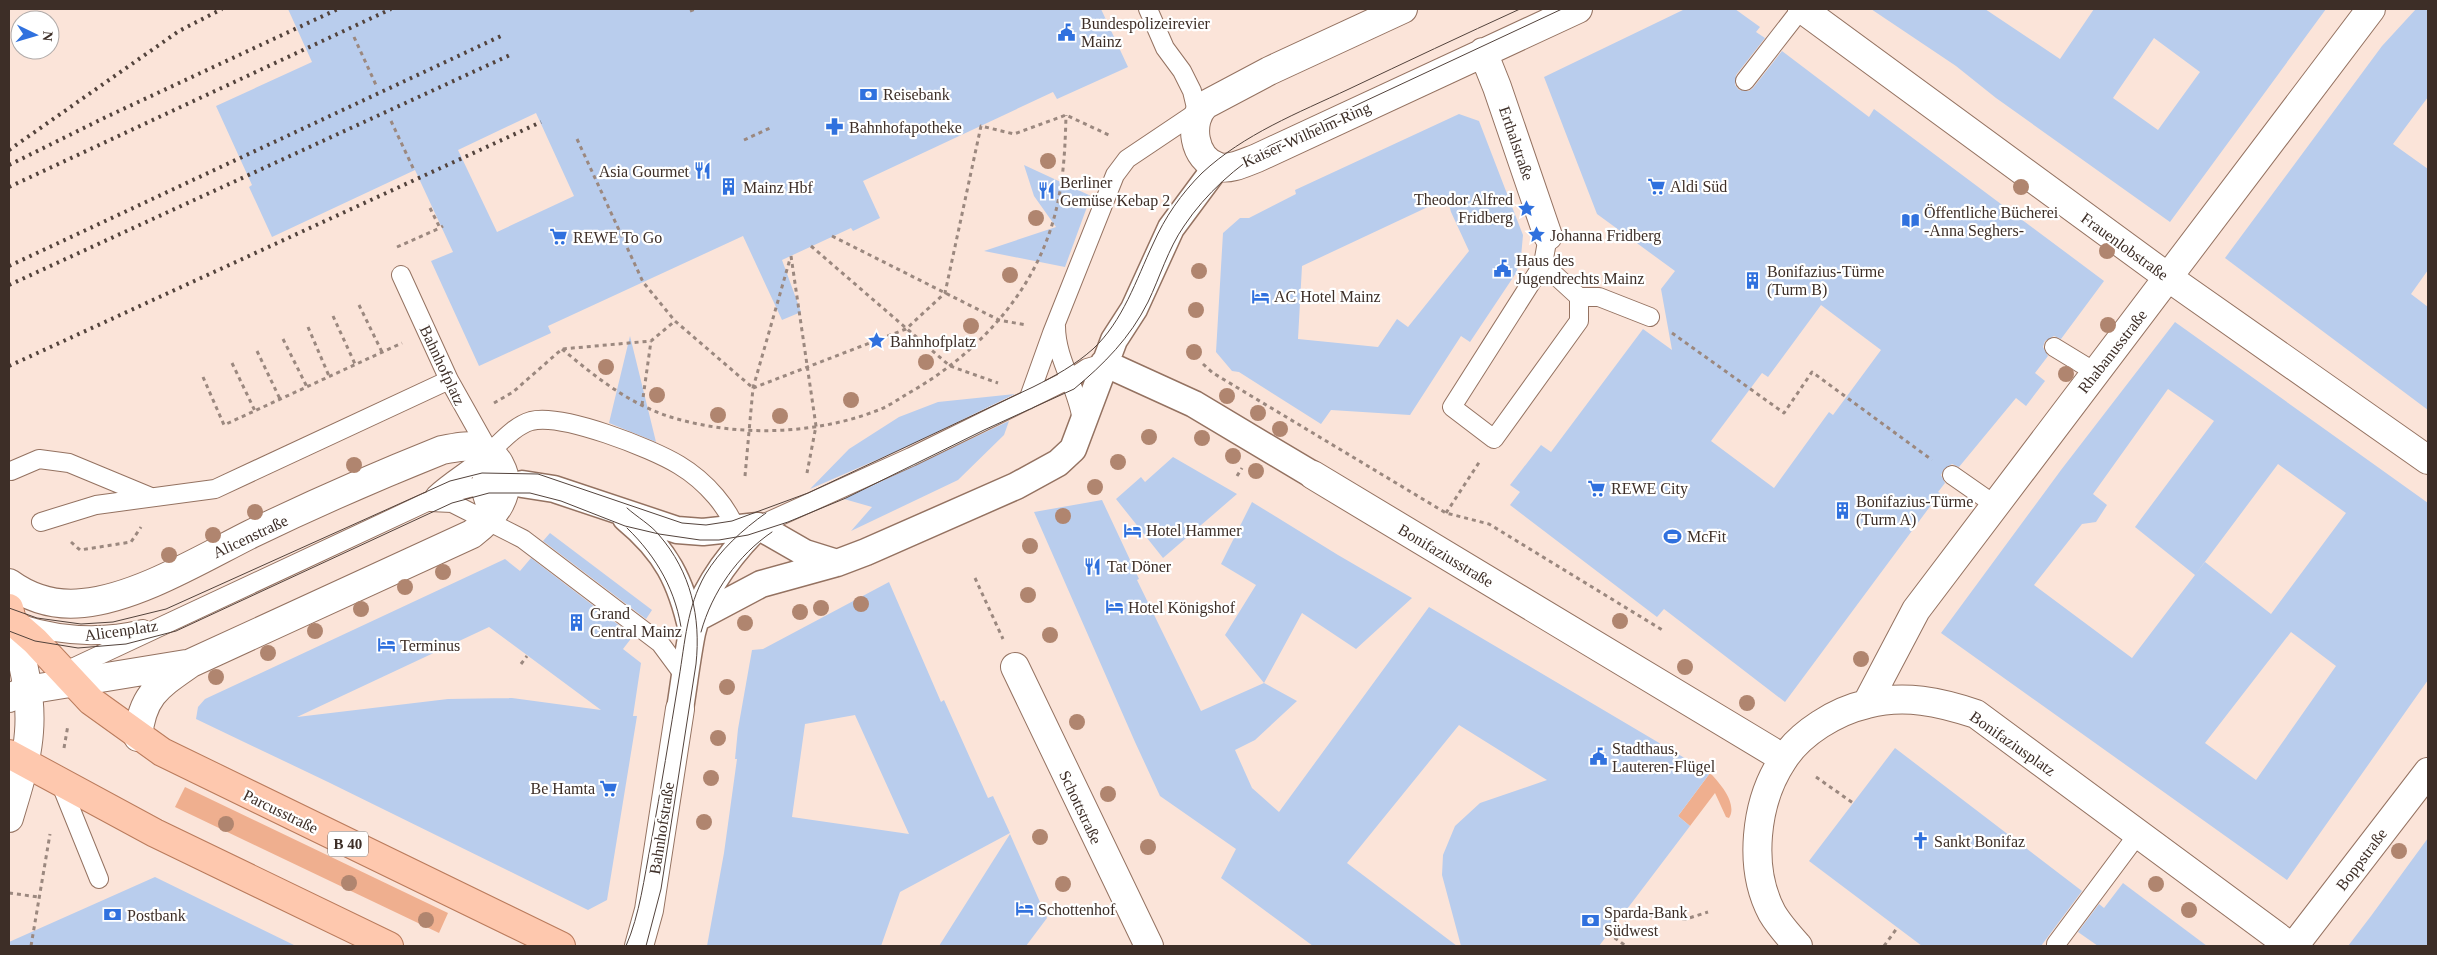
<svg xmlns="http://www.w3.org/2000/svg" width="2437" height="955" font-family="Georgia,serif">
	<rect width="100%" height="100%" fill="#fbe4d9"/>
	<path fill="#efaf8f" d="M1710,773C1720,783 1738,804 1729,818L1726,817L1715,793L1690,826L1678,816Z
		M185,787L448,913L439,933L175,807Z"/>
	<path fill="#b9cded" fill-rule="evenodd" d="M288,9H1101L1128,67L1057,99L1053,92L863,181L880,218L853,231L851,228L782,260L801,312L782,320L743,236L548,326L551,333L479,366L431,261L453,252L415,170L272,237L249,187L252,185L216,106L312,62ZM536,113L574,196L497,232L458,150Z
		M1685,9H1735L1760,27L1756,32L1765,38L1736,75L1735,85L1739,90L1749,91L1753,88L1782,51L1869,117L1874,109L2104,281L2061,339L2054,336L2045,341L2043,347L2048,356L2035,373L2045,381L2026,406L2016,398L1959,467L1952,464L1944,469L1941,475L1945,483L1938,492L1940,493L1785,702L1664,609L1657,617L1510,505L1520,492L1510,485L1541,445L1551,452L1643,329L1672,350L1661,289L1675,271L1597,214L1544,77ZM1821,305L1881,350L1833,415L1829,412L1774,488L1711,441L1762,373L1768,377Z
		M1871,9H1985L2060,59L2094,9H2326L2170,222L1996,98L1956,66ZM2154,38L2200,72L2158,130L2113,98Z
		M2416,9H2428V97L2393,144L2428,169V270L2411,294L2428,307V410L2225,258L2382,46Z
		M1459,114L1479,121L1521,230L1523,235L1521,257L1516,273L1470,342L1461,336L1410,415L1331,410L1321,424L1239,372L1232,371L1216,352L1223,233L1240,218H1249L1296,194L1295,190ZM1447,198L1451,212L1469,251L1408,327L1397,319L1378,347L1298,339L1302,266Z
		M1024,165L1091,196L1065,267L984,251L1056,227L1034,196Z
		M2175,322L2428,503V680L2287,880L1941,633L2061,470ZM2168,389L2214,421L2135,527L2195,575L2132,658L2034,585L2082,524L2096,522L2107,505L2093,494ZM2278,464L2346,513L2271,614L2205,562L2195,575ZM2291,632L2336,666L2256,780L2205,743Z
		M630,336L656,442L609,423Z
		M1015,394L906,447L810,489L849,449L899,417L938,402Z
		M1009,421L1004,435L958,480L851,531L872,507L844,499Z
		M1173,457L1237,494L1163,558L1116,499L1141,477L1145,482Z
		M1102,500L1139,579L1137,580L1201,711L1264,683L1297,701L1255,740L1235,750L1252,788L1279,812L1429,607L1710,773L1678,816L1690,826L1599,946H1461L1442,875L1443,855L1455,826L1480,803L1547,780L1459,725L1347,863L1457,946H1313L1221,878L1236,849L1160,796L1135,742L1034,512Z
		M1252,502L1338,555L1412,598L1356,649L1302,613L1264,683L1225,635L1256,585L1221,564Z
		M550,533L652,610L646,619L543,541Z
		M531,558L633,636L623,649L641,663L633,716H637L607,900L588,910L328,782L196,719L198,707L205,699L505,559L520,571ZM489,627L601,710L512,698L448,699L297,717Z
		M889,582L941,702L944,700L988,798L993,796L1010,833L900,892L881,946H707L724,853L737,759H735L738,729L752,650L763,649ZM855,715L909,834L792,817L805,724Z
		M1895,748L2082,891L2041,946H1922L1809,861Z
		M1010,834L1047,918L1026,946H939Z
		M2428,838V946H2348L2371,916Z
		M155,877L296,946H9V942Z
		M2123,883L2207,946H2098L2078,932L2099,904L2104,908Z"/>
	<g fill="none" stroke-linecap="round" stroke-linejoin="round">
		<defs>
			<path id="service" d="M1745,81L1801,9
				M1543,264L1579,297V321L1494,439L1452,407L1543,264L1548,236
				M401,275L449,380L490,453
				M1579,297H1599L1650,317
				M1056,326C1056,360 1078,388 1082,421
				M2054,347L2095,372
				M1028,400L1052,333L1115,175L1127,159L1197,112L1192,91L1182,71L1165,48L1148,9
				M11,471L39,459L69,463L151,497
				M482,472V495L490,520
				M1952,475L1995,505
				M435,495C452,479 473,468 489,453C501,442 514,426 531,421C562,413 651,448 679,465C704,480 732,509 738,538
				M430,502L452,503L523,539L660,643L680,670L683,681
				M41,522L96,505L215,489L449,380
				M758,526L911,457L1070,379L1087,368L1104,363
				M21,624C62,637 101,639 143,629
				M55,676L427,502C453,491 477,484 505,483
				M59,780L99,879
				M2056,944L2138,834"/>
			<path id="pedestrian" d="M1104,363L1194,404L1313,475
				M522,484L554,489L677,530L703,532L758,526L805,553L837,563
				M626,518C666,551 681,581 692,631
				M697,618L761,584L837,563L866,552L1016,486L1058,463L1073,449L1114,340L1134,309L1171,228L1217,166
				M680,709C684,684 687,658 692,633C701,592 729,555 758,526"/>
			<path id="minor" d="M1403,9L1269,71L1205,105C1188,121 1193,160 1219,167C1231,170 1246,162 1257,158L1578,9
				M1802,9L2169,278L2428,460
				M1483,52L1497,87L1548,236
				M1313,475L1783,758
				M9,583C31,599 56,606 83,603C137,598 203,558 251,534C313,504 377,476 442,450C454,448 468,444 480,448C489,451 496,457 500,465C515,493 494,517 472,534L191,663C158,686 142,695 138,737
				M1015,667L1149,946
				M9,698L27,690L186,664
				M1867,703L1916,610L2371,9
				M639,946L649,910L680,709
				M1798,946C1789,936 1779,925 1772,913C1748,868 1755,802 1783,760C1800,733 1836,711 1867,704C1904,694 1940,702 1976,714L2290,946"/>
			<path id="tertiary" d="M2294,946L2428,772"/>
			<path id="secondary" d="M9,818C17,791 27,761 29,732C32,695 22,656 12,621"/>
			<path id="primary" d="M9,608L12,621L35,641L91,701L162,752L561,946
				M9,754L155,833L389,946"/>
		</defs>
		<use href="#service" stroke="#947261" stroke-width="20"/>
		<use href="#pedestrian" stroke="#947261" stroke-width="29"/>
		<use href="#minor" stroke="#947261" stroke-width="30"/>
		<use href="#tertiary" stroke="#947261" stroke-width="30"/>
		<use href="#secondary" stroke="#947261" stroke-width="30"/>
		<use href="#primary" stroke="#ba7b5c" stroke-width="30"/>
		<path stroke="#9b887f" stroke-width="3" stroke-dasharray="4 4" stroke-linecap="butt" d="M690,11L695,9
			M354,37L376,85
			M391,121L414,170
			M577,139L643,282L675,321L753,388
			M744,140L770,128
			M430,208L440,228L443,226
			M832,236L999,320L1026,325
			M811,246L950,366L998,383
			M397,247L440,228
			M791,256L816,426L807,473
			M359,305L382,352
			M333,316L355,364
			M308,327L329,376
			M1672,333L1784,413L1812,372L1932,460
			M283,339L307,387
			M562,349C598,379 634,408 681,420C745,437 819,434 881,409C890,405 899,399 907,394C971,358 1025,303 1049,234C1063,194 1065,156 1066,115
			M257,351L280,399
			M232,363L255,411
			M1203,364L1213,373L1446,513L1489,524L1664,631
			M203,377L224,425L402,343
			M753,388L906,329L945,293L981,126L1014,134L1066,115L1111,136
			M494,403L513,392L562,349L651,341L675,321
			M642,405L651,341
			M745,476L753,388L790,259
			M1237,476L1242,468
			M1446,513L1480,461
			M71,542L80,550L131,542L141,527
			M975,578L1003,639
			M521,664L527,656
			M64,748L68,725
			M1816,777L1853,803
			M9,893L39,897
			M1608,933L1626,946
			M1614,938L1633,914L1686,919L1708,912
			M31,946L50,834
			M1884,946L1897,928"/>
		<use href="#service" stroke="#fff" stroke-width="18"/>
		<use href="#pedestrian" stroke="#fff" stroke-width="26"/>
		<use href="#minor" stroke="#fff" stroke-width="28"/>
		<use href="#tertiary" stroke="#fff" stroke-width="28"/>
		<use href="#secondary" stroke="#fff" stroke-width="28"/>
		<use href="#primary" stroke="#fec8ae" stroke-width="28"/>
		<path stroke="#53433c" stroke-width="1" d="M627,508C637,517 651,525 659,535C691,572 701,617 696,664L661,889L646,946
			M627,528C657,557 677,592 682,634
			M9,608L37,618L81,624L113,622L166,609L450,481L482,473L538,474L682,523L706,525L732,521L808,493L1033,387C1055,376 1075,365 1093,349C1123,321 1136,280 1153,244C1165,217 1181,194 1202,173C1244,134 1298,113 1349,89C1406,62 1463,35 1520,9
			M9,631L35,641L78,648L126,644L176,631L452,503L489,493H530L561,501L625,526L659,534L700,540H719L748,535L788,522L846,498L984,430L1074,389C1104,364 1130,338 1148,302C1160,277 1168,249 1184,226C1206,193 1236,167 1269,146L1562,9
			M701,632C712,592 738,555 772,532
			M626,946C640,914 644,878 651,843C661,788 670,733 679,678C685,642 687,607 705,575C720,550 742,530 766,513"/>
		<path stroke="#53433c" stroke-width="4" stroke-dasharray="2.5 5" stroke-linecap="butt" d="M9,150L179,31L222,9
			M9,165L106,117L338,9
			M9,187L391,9
			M9,266L501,36
			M9,285L510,55
			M9,366L541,122"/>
	</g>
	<g fill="#b0856f">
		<circle cx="1048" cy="161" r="8"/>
		<circle cx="2021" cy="187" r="8"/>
		<circle cx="1036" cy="218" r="8"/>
		<circle cx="2107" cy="251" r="8"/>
		<circle cx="1199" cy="271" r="8"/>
		<circle cx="1010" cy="275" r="8"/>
		<circle cx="1196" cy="310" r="8"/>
		<circle cx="2108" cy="325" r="8"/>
		<circle cx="971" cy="326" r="8"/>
		<circle cx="1194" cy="352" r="8"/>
		<circle cx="926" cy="362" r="8"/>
		<circle cx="606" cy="367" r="8"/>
		<circle cx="2066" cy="374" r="8"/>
		<circle cx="657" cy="395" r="8"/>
		<circle cx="1227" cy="396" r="8"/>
		<circle cx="851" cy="400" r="8"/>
		<circle cx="1258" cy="413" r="8"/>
		<circle cx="718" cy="415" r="8"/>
		<circle cx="780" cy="416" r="8"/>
		<circle cx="1280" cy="429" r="8"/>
		<circle cx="1149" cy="437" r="8"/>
		<circle cx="1202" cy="438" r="8"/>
		<circle cx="1233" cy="456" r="8"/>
		<circle cx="1118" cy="462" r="8"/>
		<circle cx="354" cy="465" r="8"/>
		<circle cx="1256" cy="471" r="8"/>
		<circle cx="1095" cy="487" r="8"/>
		<circle cx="255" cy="512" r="8"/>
		<circle cx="1063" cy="516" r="8"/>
		<circle cx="213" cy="535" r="8"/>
		<circle cx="1030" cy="546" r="8"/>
		<circle cx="169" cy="555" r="8"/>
		<circle cx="443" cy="572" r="8"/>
		<circle cx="405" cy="587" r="8"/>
		<circle cx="1028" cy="595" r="8"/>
		<circle cx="861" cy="604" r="8"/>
		<circle cx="821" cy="608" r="8"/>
		<circle cx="361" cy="609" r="8"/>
		<circle cx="800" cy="612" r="8"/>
		<circle cx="1620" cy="621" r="8"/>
		<circle cx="745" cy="623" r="8"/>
		<circle cx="315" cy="631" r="8"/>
		<circle cx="1050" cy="635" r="8"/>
		<circle cx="268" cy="653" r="8"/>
		<circle cx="1861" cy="659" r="8"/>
		<circle cx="1685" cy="667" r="8"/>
		<circle cx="216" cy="677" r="8"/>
		<circle cx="727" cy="687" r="8"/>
		<circle cx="1747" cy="703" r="8"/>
		<circle cx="1077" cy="722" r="8"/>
		<circle cx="718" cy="738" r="8"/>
		<circle cx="711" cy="778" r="8"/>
		<circle cx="1108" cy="794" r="8"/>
		<circle cx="704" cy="822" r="8"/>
		<circle cx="226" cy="824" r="8"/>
		<circle cx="1040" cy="837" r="8"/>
		<circle cx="1148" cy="847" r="8"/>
		<circle cx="2399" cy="851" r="8"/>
		<circle cx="349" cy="883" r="8"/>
		<circle cx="1063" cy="884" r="8"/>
		<circle cx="2156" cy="884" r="8"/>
		<circle cx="2189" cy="910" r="8"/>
		<circle cx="426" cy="920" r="8"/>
	</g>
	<defs>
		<symbol id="civic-bare" viewBox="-9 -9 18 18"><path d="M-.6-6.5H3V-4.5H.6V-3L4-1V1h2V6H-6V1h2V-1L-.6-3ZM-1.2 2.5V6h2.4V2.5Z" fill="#3071de" stroke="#fff" stroke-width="2.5" paint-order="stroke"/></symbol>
		<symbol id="bank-bare" viewBox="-9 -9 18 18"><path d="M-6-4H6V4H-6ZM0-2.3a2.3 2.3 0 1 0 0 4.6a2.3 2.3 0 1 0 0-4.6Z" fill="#3071de" stroke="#fff" stroke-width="2.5" paint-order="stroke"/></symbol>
		<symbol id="pharmacy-bare" viewBox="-9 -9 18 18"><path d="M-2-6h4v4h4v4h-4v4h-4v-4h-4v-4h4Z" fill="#3071de" stroke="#fff" stroke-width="2.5" paint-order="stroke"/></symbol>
		<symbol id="restaurant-bare" viewBox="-9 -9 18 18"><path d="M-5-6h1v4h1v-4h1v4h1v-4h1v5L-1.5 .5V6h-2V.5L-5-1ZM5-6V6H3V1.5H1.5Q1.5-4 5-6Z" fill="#3071de" stroke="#fff" stroke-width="2.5" paint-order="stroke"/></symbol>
		<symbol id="supermarket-bare" viewBox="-9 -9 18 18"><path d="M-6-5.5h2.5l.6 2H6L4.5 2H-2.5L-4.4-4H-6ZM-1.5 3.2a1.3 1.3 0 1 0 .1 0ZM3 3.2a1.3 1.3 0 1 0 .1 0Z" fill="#3071de" stroke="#fff" stroke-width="2.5" paint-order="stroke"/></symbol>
		<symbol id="building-bare" viewBox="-9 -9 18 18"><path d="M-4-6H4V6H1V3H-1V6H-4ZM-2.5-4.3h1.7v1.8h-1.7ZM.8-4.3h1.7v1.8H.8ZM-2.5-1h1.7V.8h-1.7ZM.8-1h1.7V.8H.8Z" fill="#3071de" stroke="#fff" stroke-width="2.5" paint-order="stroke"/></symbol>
		<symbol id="sight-bare" viewBox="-9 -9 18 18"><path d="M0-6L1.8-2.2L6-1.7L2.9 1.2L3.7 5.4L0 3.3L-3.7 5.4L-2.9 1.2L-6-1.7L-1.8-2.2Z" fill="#3071de" stroke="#fff" stroke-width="2.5" paint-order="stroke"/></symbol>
		<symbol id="library-bare" viewBox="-9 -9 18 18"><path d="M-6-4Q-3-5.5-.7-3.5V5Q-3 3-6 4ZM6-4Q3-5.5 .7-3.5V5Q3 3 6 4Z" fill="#3071de" stroke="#fff" stroke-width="2.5" paint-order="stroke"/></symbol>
		<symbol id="hotel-bare" viewBox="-9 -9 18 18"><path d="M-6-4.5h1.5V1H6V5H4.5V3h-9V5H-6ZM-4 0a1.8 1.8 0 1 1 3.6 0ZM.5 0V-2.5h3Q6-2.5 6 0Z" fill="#3071de" stroke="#fff" stroke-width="2.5" paint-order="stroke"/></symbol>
		<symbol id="stadium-bare" viewBox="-9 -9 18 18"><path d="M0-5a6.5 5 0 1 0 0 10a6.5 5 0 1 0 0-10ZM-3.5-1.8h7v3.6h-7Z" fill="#3071de" stroke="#fff" stroke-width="2.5" paint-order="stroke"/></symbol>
		<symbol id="church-bare" viewBox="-9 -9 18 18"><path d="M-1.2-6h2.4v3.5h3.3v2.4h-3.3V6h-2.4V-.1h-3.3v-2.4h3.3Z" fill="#3071de" stroke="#fff" stroke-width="2.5" paint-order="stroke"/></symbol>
	</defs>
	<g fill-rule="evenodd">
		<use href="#civic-bare" x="1054" y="20" width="25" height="25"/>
		<use href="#bank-bare" x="856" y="82" width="25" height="25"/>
		<use href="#pharmacy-bare" x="822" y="114" width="25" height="25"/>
		<use href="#restaurant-bare" x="690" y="158" width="25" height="25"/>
		<use href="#supermarket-bare" x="1644" y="174" width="25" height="25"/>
		<use href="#building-bare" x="716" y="174" width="25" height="25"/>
		<use href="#restaurant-bare" x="1034" y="178" width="25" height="25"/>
		<use href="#sight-bare" x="1514" y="196" width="25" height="25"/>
		<use href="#library-bare" x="1898" y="208" width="25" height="25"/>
		<use href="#sight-bare" x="1524" y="222" width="25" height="25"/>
		<use href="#supermarket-bare" x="546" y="224" width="25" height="25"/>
		<use href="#civic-bare" x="1490" y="256" width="25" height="25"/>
		<use href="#building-bare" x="1740" y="268" width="25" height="25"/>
		<use href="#hotel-bare" x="1248" y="284" width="25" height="25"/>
		<use href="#sight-bare" x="864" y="328" width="25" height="25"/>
		<use href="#supermarket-bare" x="1584" y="476" width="25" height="25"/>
		<use href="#building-bare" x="1830" y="498" width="25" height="25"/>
		<use href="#hotel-bare" x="1120" y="518" width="25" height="25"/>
		<use href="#stadium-bare" x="1660" y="524" width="25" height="25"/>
		<use href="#restaurant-bare" x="1080" y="554" width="25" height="25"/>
		<use href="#hotel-bare" x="1102" y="594" width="25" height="25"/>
		<use href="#building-bare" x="564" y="610" width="25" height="25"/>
		<use href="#hotel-bare" x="374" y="632" width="25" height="25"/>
		<use href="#civic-bare" x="1586" y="744" width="25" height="25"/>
		<use href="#supermarket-bare" x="596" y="776" width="25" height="25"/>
		<use href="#church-bare" x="1908" y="828" width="25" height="25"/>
		<use href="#hotel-bare" x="1012" y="896" width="25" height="25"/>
		<use href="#bank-bare" x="100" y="902" width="25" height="25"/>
		<use href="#bank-bare" x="1578" y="908" width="25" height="25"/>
	</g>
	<g text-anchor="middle" stroke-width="4.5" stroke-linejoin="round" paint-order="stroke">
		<rect fill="#fff" stroke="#776d68" stroke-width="1" x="328" y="831.5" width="40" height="25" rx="4"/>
		<g font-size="15" font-weight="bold" fill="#3d2e27">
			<text x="348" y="849">B 40</text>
		</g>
		<g font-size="16" fill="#3d2e27" stroke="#fff" text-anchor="start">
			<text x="1081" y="29">Bundespolizeirevier<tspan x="1081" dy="18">Mainz</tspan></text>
			<text x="883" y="100">Reisebank</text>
			<text x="849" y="133">Bahnhofapotheke</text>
			<text x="689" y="177" text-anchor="end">Asia Gourmet</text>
			<text x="1060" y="188">Berliner<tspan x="1060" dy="18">Gemüse Kebap 2</tspan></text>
			<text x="1670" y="192">Aldi Süd</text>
			<text x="743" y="193">Mainz Hbf</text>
			<text x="1513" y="205" text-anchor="end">Theodor Alfred<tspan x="1513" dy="18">Fridberg</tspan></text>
			<text x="1924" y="218">Öffentliche Bücherei<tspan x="1924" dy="18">-Anna Seghers-</tspan></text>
			<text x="1550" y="241">Johanna Fridberg</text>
			<text x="573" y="243">REWE To Go</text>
			<text x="1516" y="266">Haus des<tspan x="1516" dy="18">Jugendrechts Mainz</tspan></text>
			<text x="1767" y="277">Bonifazius-Türme<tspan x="1767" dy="18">(Turm B)</tspan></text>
			<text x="1274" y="302">AC Hotel Mainz</text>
			<text x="890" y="347">Bahnhofplatz</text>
			<text x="1611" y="494">REWE City</text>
			<text x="1856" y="507">Bonifazius-Türme<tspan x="1856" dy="18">(Turm A)</tspan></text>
			<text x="1146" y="536">Hotel Hammer</text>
			<text x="1687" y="542">McFit</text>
			<text x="1107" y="572">Tat Döner</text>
			<text x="1128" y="613">Hotel Königshof</text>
			<text x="590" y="619">Grand<tspan x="590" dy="18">Central Mainz</tspan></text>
			<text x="400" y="651">Terminus</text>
			<text x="1612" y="754">Stadthaus,<tspan x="1612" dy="18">Lauteren-Flügel</tspan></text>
			<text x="595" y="794" text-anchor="end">Be Hamta</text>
			<text x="1934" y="847">Sankt Bonifaz</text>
			<text x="1038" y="915">Schottenhof</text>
			<text x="1604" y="918">Sparda-Bank<tspan x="1604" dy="18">Südwest</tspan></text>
			<text x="127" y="921">Postbank</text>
		</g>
		<g font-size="16" fill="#3d2e27" stroke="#fff">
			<text transform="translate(1306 134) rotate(-24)" y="6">Kaiser-Wilhelm-Ring</text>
			<text transform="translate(1517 143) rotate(71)" y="6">Erthalstraße</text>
			<text transform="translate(2125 246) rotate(36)" y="6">Frauenlobstraße</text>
			<text transform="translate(2112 351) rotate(-52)" y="6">Rhabanusstraße</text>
			<text transform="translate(443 365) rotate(65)" y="6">Bahnhofplatz</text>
			<text transform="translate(250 536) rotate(-25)" y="6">Alicenstraße</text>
			<text transform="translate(1446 555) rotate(31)" y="6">Bonifaziusstraße</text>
			<text transform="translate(121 630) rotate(-8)" y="6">Alicenplatz</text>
			<text transform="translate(2013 743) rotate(35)" y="6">Bonifaziusplatz</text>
			<text transform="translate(1081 807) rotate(65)" y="6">Schottstraße</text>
			<text transform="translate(281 811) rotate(26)" y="6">Parcusstraße</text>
			<text transform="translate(661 828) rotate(-81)" y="6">Bahnhofstraße</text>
			<text transform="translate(2361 859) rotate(-53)" y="6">Boppstraße</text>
		</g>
	</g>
	<rect width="2437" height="955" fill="none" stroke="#3d2e27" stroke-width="20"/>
	<g transform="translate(35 35) rotate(95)"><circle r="24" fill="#ffffff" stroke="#b1aba9"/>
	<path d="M0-4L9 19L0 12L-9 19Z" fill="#3071de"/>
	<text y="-8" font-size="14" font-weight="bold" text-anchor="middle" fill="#3d2e27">N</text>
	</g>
</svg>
